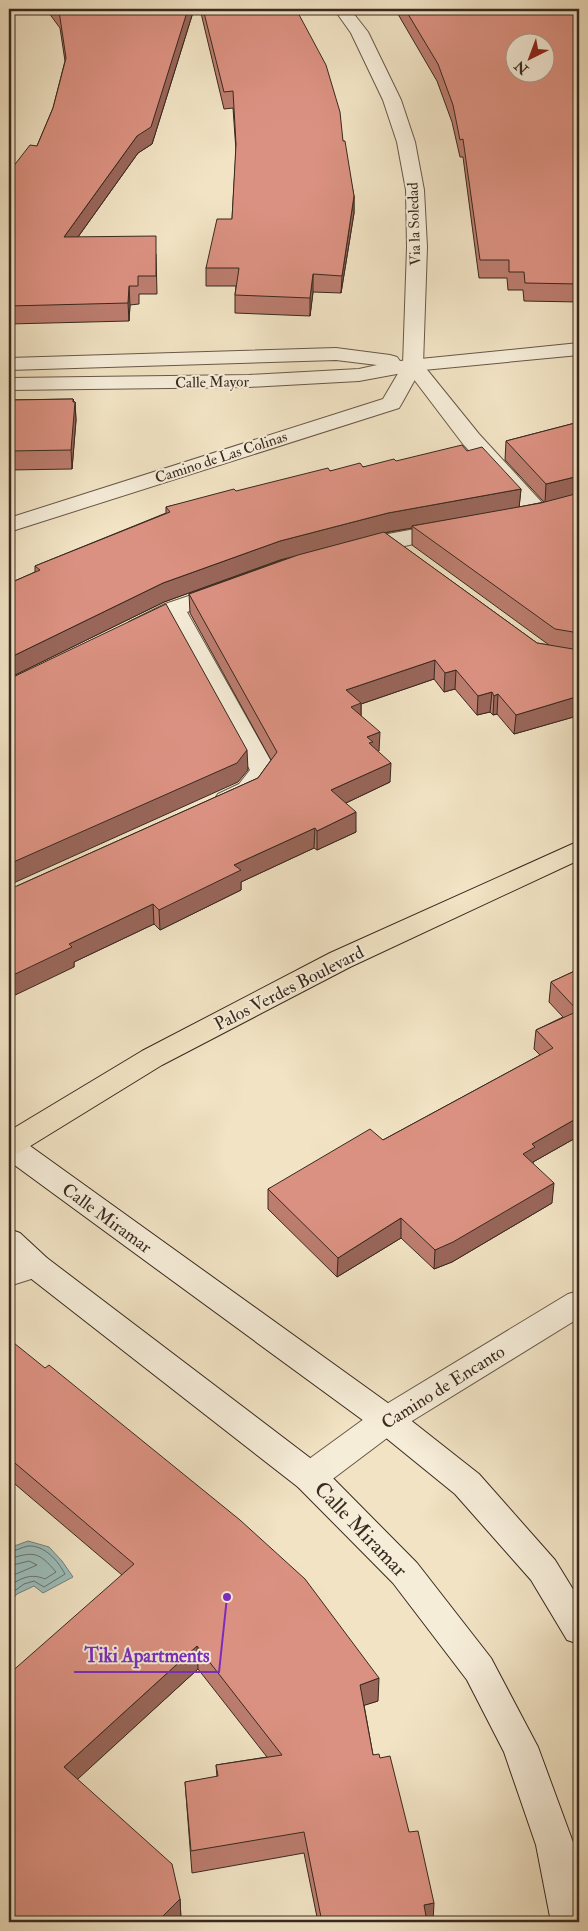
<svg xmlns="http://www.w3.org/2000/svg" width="588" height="1931" font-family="'IM FELL Double Pica',serif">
	<rect width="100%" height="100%" fill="#f1e3c4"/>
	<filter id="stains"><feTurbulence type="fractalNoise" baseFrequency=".004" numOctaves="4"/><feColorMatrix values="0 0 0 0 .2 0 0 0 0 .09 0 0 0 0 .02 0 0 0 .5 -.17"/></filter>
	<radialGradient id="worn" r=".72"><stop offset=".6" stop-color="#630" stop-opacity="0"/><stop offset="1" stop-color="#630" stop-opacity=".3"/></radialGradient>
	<path fill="#9cbdba" stroke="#74827c" d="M28,1541L49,1547L62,1561L73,1577L43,1593L34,1586L17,1594L9,1603V1548Z"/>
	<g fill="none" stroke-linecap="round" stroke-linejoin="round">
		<path stroke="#6a736c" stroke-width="1" d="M9,1552C16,1551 22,1547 28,1546C45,1545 58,1561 65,1574L44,1587L34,1581L24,1584L9,1595
			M9,1559C34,1551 39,1552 56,1572L45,1579C31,1573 21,1578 9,1586
			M9,1566L29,1561L37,1565L9,1577"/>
		<defs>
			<path id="service" d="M413,359L420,361L479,434L547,508L550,513L547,518L539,520L531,518L463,444L403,365L406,361Z
				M448,523L456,525L459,530L456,535L358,556L350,554L347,549L350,544L388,534Z
				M224,584L232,586L236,591L232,596L187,612L276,770C263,790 244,813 218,806L214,800L218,794L239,784L250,770L168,621L145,632L137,634L129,632L125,627L129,622L165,604Z"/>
			<path id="minor" d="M334,9H350L368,32L401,100L415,142L424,190L427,247L423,365L402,403L399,408L9,532V518L383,399L403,365L407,247L406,190L397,142L383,100L351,33Z
				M579,1291V1318L399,1429L322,1487L310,1491L298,1487L293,1477L298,1467L375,1411L568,1294Z"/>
			<path id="tertiary" d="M579,343V355L413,371L359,381L249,387L9,390V378L249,375L359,369L377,365L336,360L9,370V358L336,348L390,355L397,357L400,361Z
				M36,1254L47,1258L51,1266L47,1274L9,1286V1262Z"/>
			<path id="secondary" d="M9,1135L19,1138L399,1411L479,1474L555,1560L579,1599V1644L567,1640L531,1580L455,1494L375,1429L9,1161Z
				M9,1229L20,1233L47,1258L322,1467L417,1563L491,1658L538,1747L574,1845L579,1873V1922H551L536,1845L504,1752L467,1680L393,1583L298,1487L25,1274L9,1259Z"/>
			<path id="primary" d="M579,841V860L350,967L162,1065L19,1153L9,1156V1131L142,1051L330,953Z"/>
		</defs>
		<use href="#service" stroke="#675848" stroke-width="2"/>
		<use href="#minor" stroke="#675848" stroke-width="2"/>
		<use href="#tertiary" stroke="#675848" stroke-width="2"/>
		<use href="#secondary" stroke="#39291f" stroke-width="2"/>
		<use href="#primary" stroke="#39291f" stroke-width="2"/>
		<use href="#service" fill="#f6edd9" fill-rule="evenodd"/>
		<use href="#minor" fill="#f6edd9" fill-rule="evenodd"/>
		<use href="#tertiary" fill="#f6edd9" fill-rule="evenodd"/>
		<use href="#secondary" fill="#f6edd9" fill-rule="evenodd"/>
		<use href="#primary" fill="#f1e3c4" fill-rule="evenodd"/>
	</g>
	<path fill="#bc7d6f" stroke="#39291f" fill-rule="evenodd" d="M46,9H194L152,144L138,153L78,237L156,254L157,294H139V304L130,305L129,321L9,324V172L37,146L53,108L65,61L60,28Z
		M200,9H296L343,141L354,196V213L341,293L313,292L310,316L235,313V295L236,286H206V268L232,219L236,151L233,108L224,109Z
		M395,9H579V302L524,301L523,290H508L507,278H479L463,157H460L452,122L437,81Z
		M73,399L74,402H75L76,420L72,469L9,470V400Z
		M579,422V719L577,716L514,734L497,714L493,715L490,712L477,715L455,689L444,692L434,679L361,704V716L379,751L378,752L390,782L346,803L356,832L317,850L314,848L241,882V890L160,930L154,924L74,962V967L17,886L258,778L271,760L190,613L189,594L287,558L280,560L164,602L9,678V587L11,586L10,583L35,572V566L166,513V507L330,471L363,467L467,451L521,489L519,507L544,502L505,460L506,441ZM412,528V545L549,645L537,643L385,533Z
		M579,969V1136L533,1162V1164L552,1203L452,1262L434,1269L401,1238L337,1277L268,1209V1189L383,1140L540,1055L534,1049L536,1030L563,1017L549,1002L551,982Z
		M9,1339L378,1701L364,1705L373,1755L380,1758L409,1832L433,1922H318L304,1853L192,1873L185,1782L217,1777L216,1765L267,1757L198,1669L77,1779L180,1899L181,1920L9,1922L122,1575L9,1479Z"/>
	<path fill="#99665a" stroke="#39291f" d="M188,9H194L152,144L138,153L65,255L64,237L137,136Z
		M354,196V213L341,293L342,276Z
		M313,274V292L310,316V298Z
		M129,286L130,305L129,321L128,303Z
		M73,399L74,410L75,402L76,420L72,469L71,450Z
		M579,476V495L545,503L546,484Z
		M521,489L519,508L412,526V528L388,532L280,560L164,602L9,678V658L163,583L280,541L388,513Z
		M435,660L434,679L361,704V723L351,727L346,690Z
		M456,670L455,689L444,692L445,673Z
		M492,692L490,712L477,715L478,696Z
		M498,694L497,714L493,715L494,696Z
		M579,696L577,716L514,734L516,715Z
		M380,732L379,751L372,754L367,737Z
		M247,750L248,770L238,782L9,885V864Z
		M391,763L390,782L331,810V790Z
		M356,812V832L317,850V831Z
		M315,828L314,848L241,882V890L160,930L159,910L234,865Z
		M153,904L154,924L74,962V967L9,998V977L69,944Z
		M579,1117V1136L533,1162V1167L523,1154L532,1144Z
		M554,1183L552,1203L452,1262L434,1269L435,1250Z
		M401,1218V1238L337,1277L338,1258Z
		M197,1646L198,1669L67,1789L64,1767Z
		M379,1678L378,1701L359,1707L360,1685Z
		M180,1899L181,1920L179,1922H157Z
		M434,1903L433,1922H422L424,1905Z"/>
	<path fill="#db9181" stroke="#39291f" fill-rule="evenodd" d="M57,9H188L151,127L137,136L64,237L156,236V276H138V286H129L128,303L9,306V172L30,145L37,146L53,108L66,58L59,11Z
		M203,9H296L326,65L340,112L343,141H345L354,196L342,276L313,274L310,298L235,295L239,268H206L217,219H232L236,144L233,91L224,92Z
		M405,9H579V284L525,283L524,272H509V260H480L463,139L460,140L453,105L438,64ZM516,42H546V72H516Z
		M73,399V402H75L71,450L9,451V400Z
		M579,422V476L546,484L506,441Z
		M462,445L467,451L482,447L521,489L388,513L280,541L163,583L9,658V587L14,585L10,583L40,570L35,566L170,512L166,507L234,489L236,491L328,468L330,471L360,463L363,467L394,459L396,461Z
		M579,493V633L555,629L412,526L541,503Z
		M384,532L537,643L579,650V697V696L516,715L498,694L494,696L492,692L478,696L456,670L445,673L435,660L346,690L361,703L351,707L380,732L367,737L373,742L369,743L391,763L331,790L356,812L317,831L315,828L234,865L241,870L159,910L153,904L69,944L72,947L9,977V888L17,886L258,778L277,752L189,594L298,555Z
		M166,604L247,750L237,763L9,864V679Z
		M579,969V1117L532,1144L535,1147L523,1154L554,1183L453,1242L435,1250L401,1218L338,1258L268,1189L370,1129L383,1140L553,1048L536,1030L578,1011L551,982Z
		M9,1339L45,1368L49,1365L240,1520L305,1579L379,1678L360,1685L373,1755L379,1754L380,1758L390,1756L409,1832L418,1831L434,1903L424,1905L427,1922H322L304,1832L191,1851L185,1782L218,1776L216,1765L282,1755L197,1646L64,1767L172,1864L180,1899L157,1922H9V1674L134,1564L9,1458Z"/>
	<g text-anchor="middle" stroke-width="4" stroke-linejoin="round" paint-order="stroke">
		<g font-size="15" fill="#39291f" stroke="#f6edd9">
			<text transform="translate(414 224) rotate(-92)" y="5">Via la Soledad</text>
			<text transform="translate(212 382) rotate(-1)" y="5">Calle Mayor</text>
			<text transform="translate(221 457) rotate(-18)" y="5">Camino de Las Colinas</text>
		</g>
		<g font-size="18" fill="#39291f" stroke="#f6edd9">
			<text transform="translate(289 988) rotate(-27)" y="6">Palos Verdes Boulevard</text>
			<text transform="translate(107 1218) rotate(36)" y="6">Calle Miramar</text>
			<text transform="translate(443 1387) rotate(-32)" y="6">Camino de Encanto</text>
		</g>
		<g font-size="21" fill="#39291f" stroke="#f6edd9">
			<text transform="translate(361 1529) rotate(46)" y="7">Calle Miramar</text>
		</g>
	</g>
	<path fill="none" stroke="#7b2cbf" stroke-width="2" d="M227 1597L219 1672H74"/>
	<circle fill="#7b2cbf" stroke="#f6edd9" stroke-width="2" cx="227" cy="1597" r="5"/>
	<g font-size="19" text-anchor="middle" font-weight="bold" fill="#7b2cbf" stroke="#f6edd9" stroke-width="4" stroke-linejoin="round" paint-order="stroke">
		<text x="147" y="1662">Tiki Apartments</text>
	</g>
	<rect width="588" height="1931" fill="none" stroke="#f1e3c4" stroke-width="30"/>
	<rect x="10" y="10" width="568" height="1911" fill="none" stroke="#39291f" stroke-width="2.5"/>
	<rect x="15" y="15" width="558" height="1901" fill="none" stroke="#39291f"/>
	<g transform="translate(530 58) rotate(222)"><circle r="24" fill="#f6edd9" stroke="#aa9f8f"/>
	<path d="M0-4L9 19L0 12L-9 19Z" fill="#8f2418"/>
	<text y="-8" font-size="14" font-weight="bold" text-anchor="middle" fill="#39291f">N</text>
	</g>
	<rect width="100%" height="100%" filter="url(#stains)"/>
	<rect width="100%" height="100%" fill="url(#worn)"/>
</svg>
